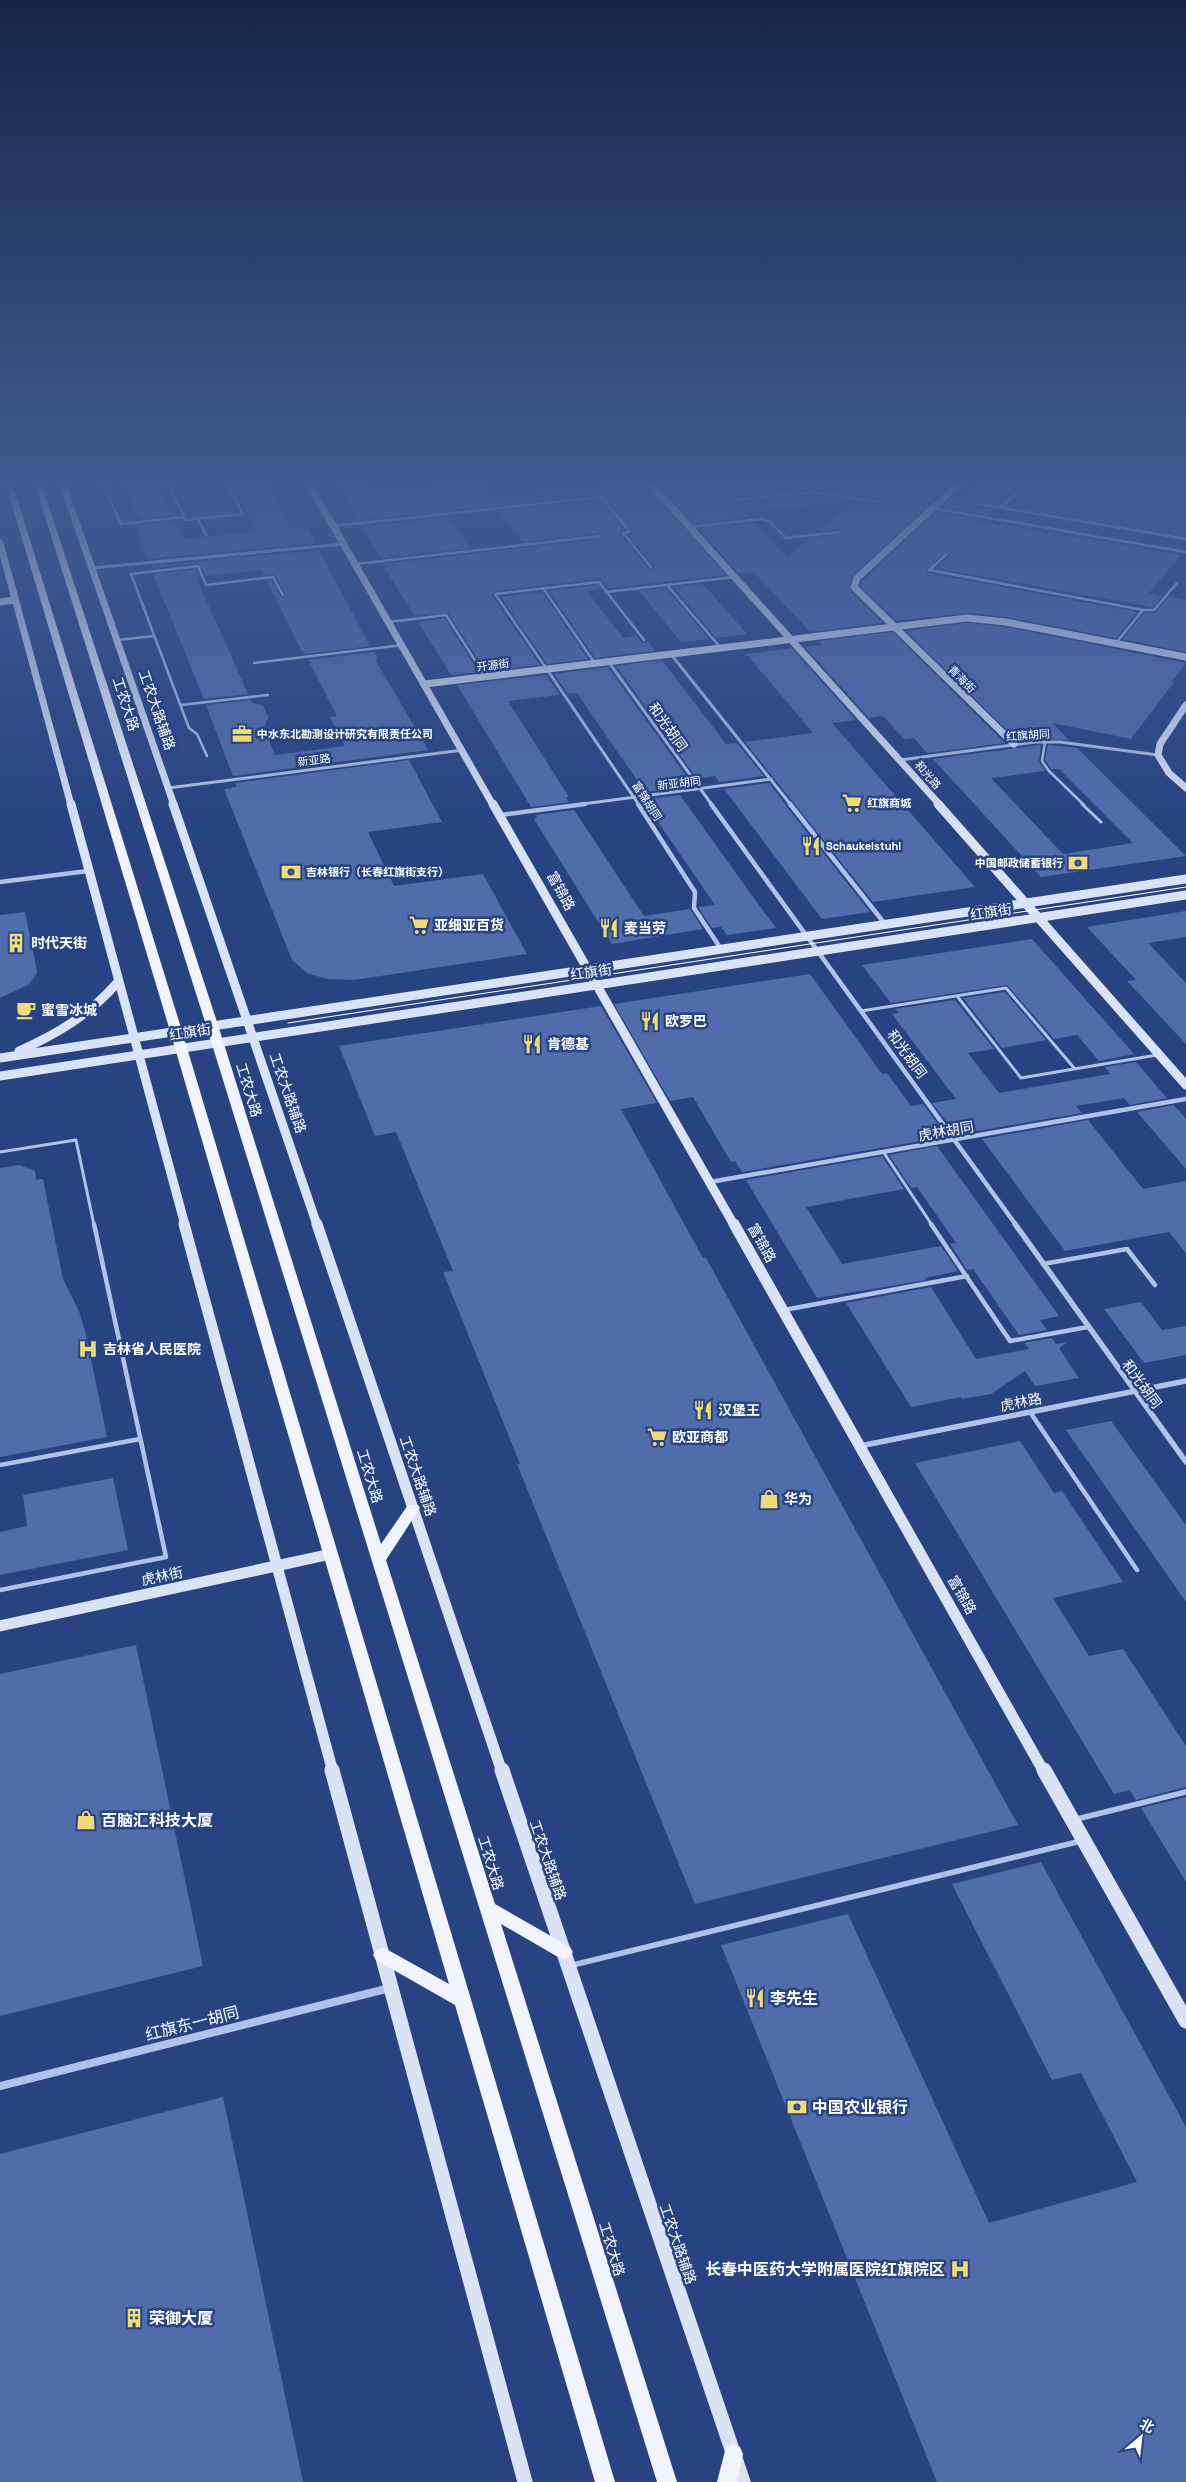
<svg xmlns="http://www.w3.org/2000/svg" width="1186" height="2482" font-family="'Space Grotesk','Noto Sans SC',sans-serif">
	<rect width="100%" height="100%" fill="#274382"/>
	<path fill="#3c5b9f" d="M1034,482H1186V538L1008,507Z"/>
	<path fill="#506cab" d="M123,482H157L172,515L139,519Z
		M231,482H265L291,528L307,526L316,543L148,559L136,529L143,528L141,525L175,521L184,539L257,532Z
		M336,482H367L374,492L482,482L494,498L611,486L607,482H644L726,575L608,588L599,579L494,591L492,596L540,665L486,671L448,613L415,616L382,564L602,539L604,535L601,533L522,542L499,511L600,500L624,530L620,531L621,535L649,569L653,570V565L629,535L633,534L632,530L601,494L359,520Z
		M656,482H714L735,503L814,495L853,501L745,513L749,517L694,523Z
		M721,482H779L762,494L736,497Z
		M787,482H906L907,488L941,493L852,576L850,590L883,623L810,632L754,572L739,574L699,529L754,523L788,557L810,538L842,534L843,531L840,529L819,531L854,501L878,505L881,503L878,499L814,489L774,493Z
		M983,482H1019L996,504L977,502V507L990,509L985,514L942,507L954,496L966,497Z
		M936,512L979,519L978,521L1181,555L1149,593L1162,596L1153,607L936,568L949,556L948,551L926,569L928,573L1137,612L1116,638L1007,617L968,613L896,621L860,586L862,581Z
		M449,517L470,548L381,558L362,527Z
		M319,550L370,646L305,654L301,650L267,581L271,580L281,597H285L286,593L274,574L264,575L262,570L206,576L198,563L152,568L151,566Z
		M196,569L199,577H196L248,694L204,699L153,574Z
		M703,584L747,634L716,638L673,587Z
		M598,585L601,589L587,591L623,638L637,636L642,643L647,641L655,651L595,658L549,591Z
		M666,588L709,639L681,642L639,591Z
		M542,592L588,659L547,664L501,597Z
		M1169,597L1186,600V652L1123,639L1144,613H1156Z
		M444,618L479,672L451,675L418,622Z
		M967,623L1005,627L1186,663L1172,681L1174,682L1131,739L1052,723L1069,740L1035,739L1018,741L906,631Z
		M893,632L1005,743L927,753L914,738L904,739L883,716L869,718L805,647L822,645L819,641Z
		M792,648L856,720L832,723L975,887L873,902L745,742L813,733L746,654Z
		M374,652L378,659H375L428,750L233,776L206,705L250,700L252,703L263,705L268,717L264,728L275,755L345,746L330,717L337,716L308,660Z
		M662,660L726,744L737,743L764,776L719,782L715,776L697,779L616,666Z
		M608,667L689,780L671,782L676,788L645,792L577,693L568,694L554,674Z
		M546,675L560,695L508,701L569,797H566L569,802L531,807L457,685Z
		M1041,745L1039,761L1045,771L991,778L1063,854L1133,843L1059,769H1051L1045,760L1048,745L1077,748L1186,856L1041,877L933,759Z
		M409,760L442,822L368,832L394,886L483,874L527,954L354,980L327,979L307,973L292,960L224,789L237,787L235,783Z
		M769,783L787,807L870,912L822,919L724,789Z
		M680,795L751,894L776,928L727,935L721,927L712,928L698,907L715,905L645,803H652L649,799Z
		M574,810L644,916L690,909L703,929L612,944L534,819L537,818L535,815Z
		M1186,911V937L1148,943L1186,983V1044L1127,981L1136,980L1087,927Z
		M25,912L37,971L36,975L28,985L0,998V915Z
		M1032,939L1134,1054L1099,1061L1077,1035L1054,1039L1007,985L891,1003L862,965Z
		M810,974L882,1074L887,1073L911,1106L923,1104L941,1128L926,1130L932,1139L742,1172L735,1161L731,1162L693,1097L670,1101L614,1004Z
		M1005,992L1046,1040L1002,1048L963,998Z
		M955,1000L994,1049L968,1053L999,1093L1110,1074L1105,1067L1136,1062L1167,1098L1130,1105L1124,1098L1076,1106L1082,1113L977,1131L971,1123L950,1126L932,1103L956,1099L892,1014L899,1013L895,1009Z
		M601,1006L657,1103L621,1109L703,1258H706L1018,1825L695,1904L517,1464H520L443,1272L453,1271L396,1132L375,1136L339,1046Z
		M1174,1105L1186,1119V1169L1137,1112Z
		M1088,1120L1143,1189L1186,1181V1253L1169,1232L1065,1251L982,1139Z
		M937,1146L1059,1316L1040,1320L1047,1330L1019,1335L973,1269L967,1270L950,1244L956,1243L917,1187L911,1188L889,1155Z
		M882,1156L904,1189L806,1207L842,1264L941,1246L958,1271L925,1278L926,1280L817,1298L746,1180Z
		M19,1165L35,1171L36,1180L43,1179L63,1279L79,1311L86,1335L107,1437L0,1457V1168Z
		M931,1287L976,1359L1029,1349L1024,1343L1052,1338L1056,1344L1068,1342L1059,1348L1079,1378L1035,1386L1025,1371L991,1394L962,1399L961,1397L911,1407L846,1303Z
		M1141,1302L1162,1330L1186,1326V1355L1144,1363L1104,1309Z
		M1111,1421L1186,1525V1602L1066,1430Z
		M1020,1441L1054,1493L1062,1491L1123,1582L1053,1598L1089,1656L1123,1649L1186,1746V1787L1136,1800L1130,1790L1114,1794L915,1463Z
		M113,1478L128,1550L0,1575V1532L27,1526L23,1495Z
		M136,1645L203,1966L0,2016V1674Z
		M1186,1797V1882L1141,1808Z
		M1041,1862L1186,2127V2482H937L721,1945L848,1914L989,2223L1137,2182L1081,2073L1052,2080L952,1884Z
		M223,2097L303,2482H0V2154Z"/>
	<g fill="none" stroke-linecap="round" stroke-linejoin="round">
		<path stroke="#b0c2e7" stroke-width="2.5" d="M102,482L121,524L184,517L167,482
			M491,482H494
			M717,482L735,500L814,492L878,502
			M912,482L954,488
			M763,497L784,482
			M979,504L1186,539
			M932,508L1186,552
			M1000,508L1028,482
			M184,517L185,520L243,514L226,482
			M198,519L206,535
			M334,526L601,497L630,532L623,533L651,567
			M690,527L761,519L769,521L786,538L840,532
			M947,554L929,570L1143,610
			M356,564L601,536
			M667,585L720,647
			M543,588L594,662
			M606,592L735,577
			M389,622L446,615L485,676
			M117,640L154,636
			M1115,644L1143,610H1154L1177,583
			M254,663L403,645
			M546,668L495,594L599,582L644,640
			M181,705L268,695
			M1045,742L1042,761L1049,771L1084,805
			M207,756L197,734L189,728L131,574L198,566L206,585L273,577L283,595"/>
		<path stroke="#b0c2e7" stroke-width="3" d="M1082,804L1101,822
			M957,996L1021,1078L1157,1055
			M861,1011L1006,988L1075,1069
			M0,1152L76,1140L94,1225
			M884,1153L932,1225"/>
		<path stroke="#b0c2e7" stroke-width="4.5" d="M931,1224L1010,1341L1088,1327
			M1043,1264L1127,1249L1155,1285
			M784,1310L967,1276
			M1030,1412L1137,1570
			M0,1465L140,1439
			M0,1590L166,1557L94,1224"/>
		<path stroke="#b0c2e7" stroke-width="5.5" d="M1077,1819L1186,1792
			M573,1965L1081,1841"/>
		<path stroke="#b0c2e7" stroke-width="3" d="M92,568L344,544
			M670,653L791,805
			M608,661L712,805
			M546,668L639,805
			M900,760L1035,742H1060L1158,755
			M168,788L463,750
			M575,805L771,779"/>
		<path stroke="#b0c2e7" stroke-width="4.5" d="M638,804L695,892L694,908L721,949
			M711,804L1016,1225
			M790,804L885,924
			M500,815L585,804
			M0,882L88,871
			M710,1182L1186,1099"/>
		<path stroke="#b0c2e7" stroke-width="5.5" d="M1015,1224L1186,1462
			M860,1446L1186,1381"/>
		<path stroke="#b0c2e7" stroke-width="8" d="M0,2086L390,1988"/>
		<path stroke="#dae2f6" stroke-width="7" d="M62,482L174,805
			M308,482L493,805
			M649,482L940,805
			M961,482L857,578L854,587L1014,744
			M0,543L71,805
			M0,602L15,600
			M425,684L967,618L1006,622L1186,657
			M1186,705L1160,744L1158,755L1169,773L1186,788"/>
		<path stroke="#dae2f6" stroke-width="9" d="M71,804L185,1225
			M173,804L317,1225
			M493,804L734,1225
			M938,804L1186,1085
			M19,1051C57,1034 89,1015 117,983
			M0,1058L1186,879
			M0,1076L1186,895"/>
		<path stroke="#dae2f6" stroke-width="11" d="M184,1224L333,1772
			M317,1224L502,1772
			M734,1224L1044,1772
			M0,1626L331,1554"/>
		<path stroke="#dae2f6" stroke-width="15" d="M332,1770L525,2482
			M502,1770L743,2482
			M1044,1770L1186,2021"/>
		<path fill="#f1f4fd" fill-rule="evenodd" d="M5,482H12L182,1031L615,2482H595L455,2005L376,1960L373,1955L376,1950L382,1948L388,1950L449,1984L170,1031Z
			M34,482H41L218,1025L381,1544L408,1505H418L420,1508L386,1560L495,1904L570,1947L573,1952L570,1957L564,1959L558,1957L501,1924L677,2482H657L206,1025Z
			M733,2444L740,2447L743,2454L737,2482H717L726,2447Z"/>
		<path stroke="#fff" stroke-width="1" d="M288,1023L1186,887"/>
	</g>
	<linearGradient id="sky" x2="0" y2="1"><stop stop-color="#152548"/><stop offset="0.58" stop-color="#415b92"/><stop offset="1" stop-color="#415b92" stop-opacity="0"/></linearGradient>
	<rect width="1186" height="829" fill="url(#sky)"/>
	<defs>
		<symbol id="office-bare" viewBox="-9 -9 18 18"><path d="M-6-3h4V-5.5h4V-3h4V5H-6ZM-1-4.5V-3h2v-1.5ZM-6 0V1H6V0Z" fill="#efdc76" stroke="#274382" stroke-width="2.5" paint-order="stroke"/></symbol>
		<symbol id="supermarket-bare" viewBox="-9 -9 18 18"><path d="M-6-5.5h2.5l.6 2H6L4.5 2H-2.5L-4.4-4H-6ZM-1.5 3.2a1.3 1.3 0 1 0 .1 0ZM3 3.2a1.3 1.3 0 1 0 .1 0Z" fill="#efdc76" stroke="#274382" stroke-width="2.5" paint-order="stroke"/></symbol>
		<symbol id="restaurant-bare" viewBox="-9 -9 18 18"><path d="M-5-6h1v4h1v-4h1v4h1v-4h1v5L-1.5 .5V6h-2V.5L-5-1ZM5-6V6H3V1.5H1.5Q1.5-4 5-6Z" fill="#efdc76" stroke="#274382" stroke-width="2.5" paint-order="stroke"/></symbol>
		<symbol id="bank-bare" viewBox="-9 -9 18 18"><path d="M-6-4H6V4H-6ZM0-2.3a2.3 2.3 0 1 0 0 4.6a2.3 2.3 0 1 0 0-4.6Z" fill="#efdc76" stroke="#274382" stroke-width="2.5" paint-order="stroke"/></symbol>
		<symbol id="building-bare" viewBox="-9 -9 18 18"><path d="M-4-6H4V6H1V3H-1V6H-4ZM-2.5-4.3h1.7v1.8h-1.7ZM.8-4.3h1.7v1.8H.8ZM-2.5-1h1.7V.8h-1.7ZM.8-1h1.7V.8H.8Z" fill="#efdc76" stroke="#274382" stroke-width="2.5" paint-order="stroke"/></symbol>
		<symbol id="cafe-bare" viewBox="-9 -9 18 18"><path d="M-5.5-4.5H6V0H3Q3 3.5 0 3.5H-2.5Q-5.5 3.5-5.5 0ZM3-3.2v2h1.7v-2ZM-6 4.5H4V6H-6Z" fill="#efdc76" stroke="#274382" stroke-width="2.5" paint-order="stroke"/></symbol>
		<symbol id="hospital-bare" viewBox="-9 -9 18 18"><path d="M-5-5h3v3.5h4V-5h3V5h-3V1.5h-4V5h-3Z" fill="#efdc76" stroke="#274382" stroke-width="2.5" paint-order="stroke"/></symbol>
		<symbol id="shop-bare" viewBox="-9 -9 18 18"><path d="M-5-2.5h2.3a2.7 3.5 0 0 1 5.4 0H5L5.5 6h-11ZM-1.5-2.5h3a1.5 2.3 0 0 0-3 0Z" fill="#efdc76" stroke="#274382" stroke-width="2.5" paint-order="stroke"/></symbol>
	</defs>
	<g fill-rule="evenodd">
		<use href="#office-bare" x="228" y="720" width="28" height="28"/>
		<use href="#supermarket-bare" x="838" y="789" width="28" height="28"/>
		<use href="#restaurant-bare" x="797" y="832" width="28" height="28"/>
		<use href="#bank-bare" x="1064" y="849" width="28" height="28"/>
		<use href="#bank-bare" x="277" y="858" width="28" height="28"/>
		<use href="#supermarket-bare" x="405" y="911" width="28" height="28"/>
		<use href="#restaurant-bare" x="595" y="914" width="28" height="28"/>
		<use href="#building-bare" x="2" y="929" width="28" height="28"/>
		<use href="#cafe-bare" x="12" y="996" width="28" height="28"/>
		<use href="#restaurant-bare" x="636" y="1007" width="28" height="28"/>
		<use href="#restaurant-bare" x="518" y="1030" width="28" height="28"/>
		<use href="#hospital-bare" x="74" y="1335" width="28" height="28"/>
		<use href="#restaurant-bare" x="689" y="1396" width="28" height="28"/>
		<use href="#supermarket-bare" x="643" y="1423" width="28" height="28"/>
		<use href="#shop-bare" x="755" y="1485" width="28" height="28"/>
		<use href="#shop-bare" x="72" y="1806" width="28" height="28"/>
		<use href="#restaurant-bare" x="741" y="1984" width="28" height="28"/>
		<use href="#bank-bare" x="783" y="2093" width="28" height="28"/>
		<use href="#hospital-bare" x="946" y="2255" width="28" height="28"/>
		<use href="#building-bare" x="120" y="2304" width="28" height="28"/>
	</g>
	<g text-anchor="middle" stroke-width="5" stroke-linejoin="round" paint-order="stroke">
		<g font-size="11" fill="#fff" stroke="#274382">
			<text transform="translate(493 665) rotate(-7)" y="4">开源街</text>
			<text transform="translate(962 679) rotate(45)" y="4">青海街</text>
			<text transform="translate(1028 735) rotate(-4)" y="4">红旗胡同</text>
			<text transform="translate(314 760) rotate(-7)" y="4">新亚路</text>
			<text transform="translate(928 775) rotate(49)" y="4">和光路</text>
			<text transform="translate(679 783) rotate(-7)" y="4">新亚胡同</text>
			<text transform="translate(647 801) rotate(57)" y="4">富锦胡同</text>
		</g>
		<g font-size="11" font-weight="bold" fill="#fff" stroke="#274382" text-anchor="start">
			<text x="257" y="738">中水东北勘测设计研究有限责任公司</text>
			<text x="867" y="807">红旗商城</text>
			<text x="826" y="850">Schaukelstuhl</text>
			<text x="1063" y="867" text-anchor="end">中国邮政储蓄银行</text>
			<text x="306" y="876">吉林银行（长春红旗街支行）</text>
		</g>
		<g font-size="14" fill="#fff" stroke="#274382">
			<text transform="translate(126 704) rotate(72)" y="5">工农大路</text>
			<text transform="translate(157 710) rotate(71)" y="5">工农大路辅路</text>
			<text transform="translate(668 727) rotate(55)" y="5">和光胡同</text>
			<text transform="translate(561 891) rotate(61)" y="5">富锦路</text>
			<text transform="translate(991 912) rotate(-9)" y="5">红旗街</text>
			<text transform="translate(591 972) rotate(-8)" y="5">红旗街</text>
			<text transform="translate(190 1032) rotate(-9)" y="5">红旗街</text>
			<text transform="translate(907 1054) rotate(54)" y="5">和光胡同</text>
			<text transform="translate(249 1090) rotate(73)" y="5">工农大路</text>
			<text transform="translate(288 1093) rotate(71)" y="5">工农大路辅路</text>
			<text transform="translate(946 1131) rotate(-10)" y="5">虎林胡同</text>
			<text transform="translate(762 1243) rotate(61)" y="5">富锦路</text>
			<text transform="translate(1142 1384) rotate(54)" y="5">和光胡同</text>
			<text transform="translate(1021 1402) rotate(-11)" y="5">虎林路</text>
			<text transform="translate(370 1476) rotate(73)" y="5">工农大路</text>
			<text transform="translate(418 1476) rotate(71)" y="5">工农大路辅路</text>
			<text transform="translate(162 1576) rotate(-12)" y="5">虎林街</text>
			<text transform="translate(962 1595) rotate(60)" y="5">富锦路</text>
			<text transform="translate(548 1860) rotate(71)" y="5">工农大路辅路</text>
			<text transform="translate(491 1863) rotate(73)" y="5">工农大路</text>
			<text transform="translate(678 2244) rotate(71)" y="5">工农大路辅路</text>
			<text transform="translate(612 2249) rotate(73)" y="5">工农大路</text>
		</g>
		<g font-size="14" font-weight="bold" fill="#fff" stroke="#274382" text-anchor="start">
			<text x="434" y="930">亚细亚百货</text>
			<text x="624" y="933">麦当劳</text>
			<text x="31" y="948">时代天街</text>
			<text x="41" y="1015">蜜雪冰城</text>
			<text x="665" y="1026">欧罗巴</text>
			<text x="547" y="1049">肯德基</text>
			<text x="103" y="1354">吉林省人民医院</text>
			<text x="718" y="1415">汉堡王</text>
			<text x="672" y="1442">欧亚商都</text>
			<text x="784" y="1504">华为</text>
		</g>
		<g font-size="16" font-weight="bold" fill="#fff" stroke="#274382" text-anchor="start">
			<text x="101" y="1826">百脑汇科技大厦</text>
			<text x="770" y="2004">李先生</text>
			<text x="812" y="2113">中国农业银行</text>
			<text x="945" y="2275" text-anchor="end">长春中医药大学附属医院红旗院区</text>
			<text x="149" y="2324">荣御大厦</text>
		</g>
		<g font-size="16" fill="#fff" stroke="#274382">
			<text transform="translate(192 2023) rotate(-14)" y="6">红旗东一胡同</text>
		</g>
	</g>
	<g transform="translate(1141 2437) rotate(28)" stroke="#274382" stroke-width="4" paint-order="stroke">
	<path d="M0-4L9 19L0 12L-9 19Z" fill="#ffffff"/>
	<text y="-8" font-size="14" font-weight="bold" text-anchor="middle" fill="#ffffff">北</text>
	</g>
</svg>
